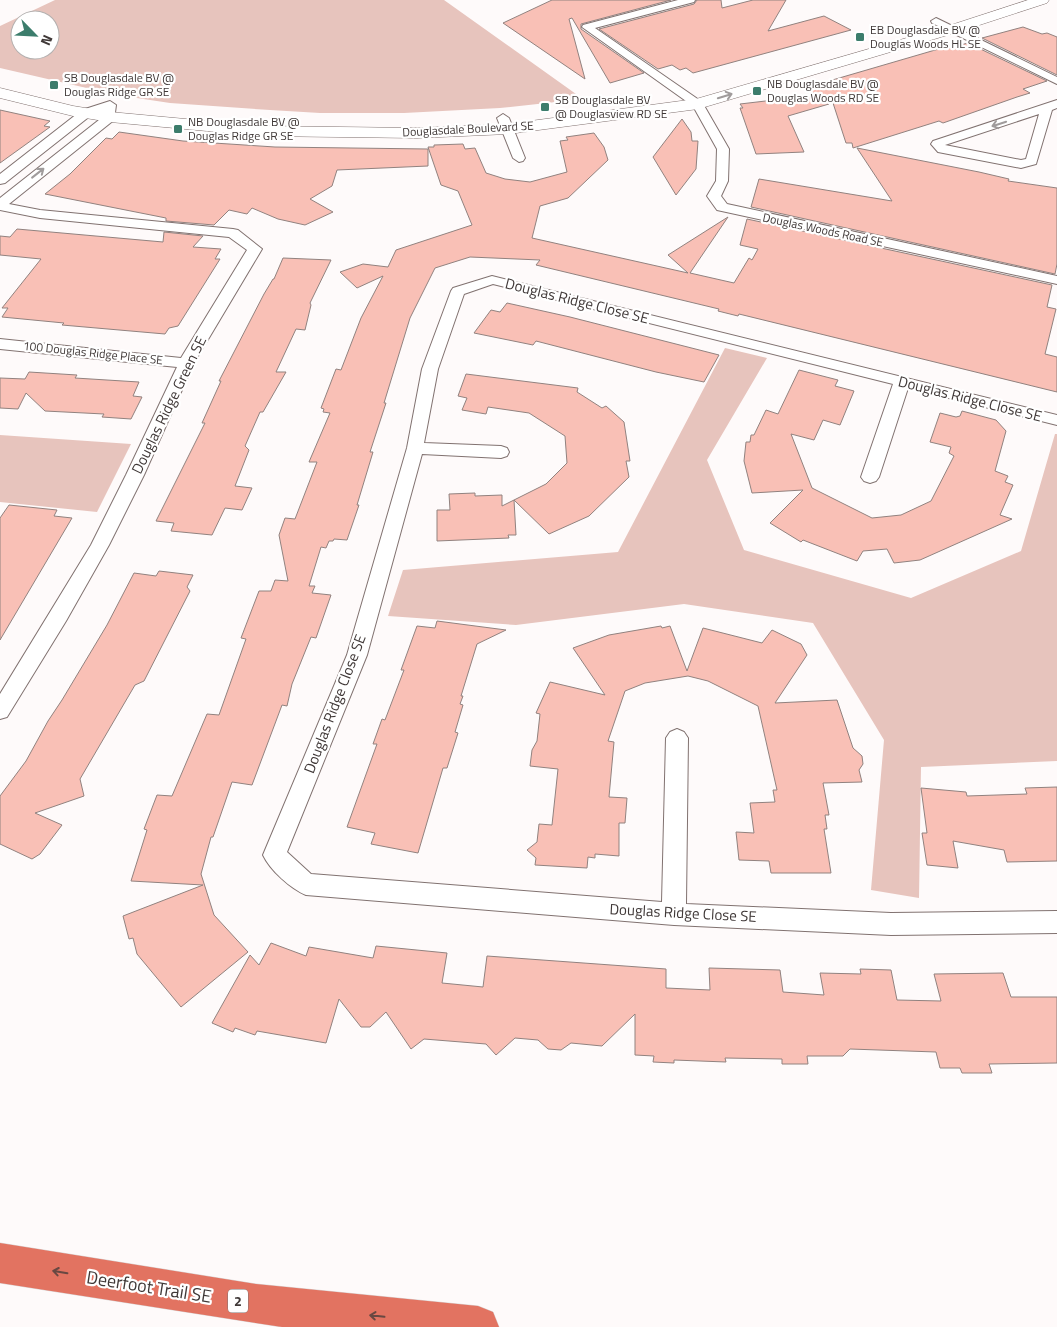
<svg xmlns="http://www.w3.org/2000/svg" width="1057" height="1327" font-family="'Titillium Web',sans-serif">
	<rect width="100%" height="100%" fill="#fefafa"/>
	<path fill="#e7c4bd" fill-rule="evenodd" d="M55,0H444L583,99L500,108L404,113H320L270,110L170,103L117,95L0,68V26ZM20,20H50V50H20Z
		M725,348L767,358L707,460L744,550L911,598L1021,551L1055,434H1057V761L921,767L919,898L871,890L884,740L813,623L684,604L516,625L388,616L403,570L618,552Z
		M0,435L131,444L97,512L0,502Z"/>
	<path fill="#f9c0b6" stroke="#91827f" d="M552,0H671L581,24V29L644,73L610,83L572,18L569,19L585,79L503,23Z
		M697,0H721L722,8L753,0H786L768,31L824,16L851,30L693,73L686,68L680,70L672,65L658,69L599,29L694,4Z
		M1023,27L1042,34L1047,33L1057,37V75L982,38Z
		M968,43L1047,81L1023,89L1030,93L1017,97L943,123L939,121L853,148L852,143H846L833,103L828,101L829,104L788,116L804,152L756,154L740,108H743L740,104L817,95L805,88L942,48L945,49Z
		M0,110L50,121L44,126L50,127L0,163Z
		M682,119L691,132L692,141H698L696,169L676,195L653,157Z
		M119,132L183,141L275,147L428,149V166L337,170L332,186L310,199L333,212L305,225L278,219L252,208L247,214L229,210L214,225L166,221V218L45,194L70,174L106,138L112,139Z
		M594,133L604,147L608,160L568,198L540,206L532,238L688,273L668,255L728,217L690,273L734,283L749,258L752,260L758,249L740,245L747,219L1052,285L1047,307L1056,309L1045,354L1057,357V392L739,314L738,316L718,311L719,309L536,265L540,260L470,257L435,268L410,318L384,403H386L370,452H373L357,505H359L347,540L334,539L333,541H329L326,548L321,547L309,586H315L312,593L331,595L316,638L311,637L292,684L287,706L282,705L252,785L232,782L213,837H211L201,874L214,915L248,952L181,1007L137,954L133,938L129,939L123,916L203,885L131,881L147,830L144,829L157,795L172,796L207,714L219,715L246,639L241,638L259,591H271L275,580L288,581L279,535L285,518L295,519L317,462H309L330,413L323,412L324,409L321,408L336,369L341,370L361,318L383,276L357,288L340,272L363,264L388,267L396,250L472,225L458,191L441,185L428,147H434V145L463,144L465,149L475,148L486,173L505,179L530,182L567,172L560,141L568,140L566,137Z
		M857,148L979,172L1009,179L1008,181L1057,188V264L1055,274L751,207L759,179L892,201Z
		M17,229L163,242L164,232L203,236L193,247L221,249L215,259H220L178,326L169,328L165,334L62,325L64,323L2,317L8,308H2L41,259L0,255V236L10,237Z
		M283,258L331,260L310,303L311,305L305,330L296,329L276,372H286L263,412H260L245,446L249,450L235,486L252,488L242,510L225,508L212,535L171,531L174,523L156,521L205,423H202L221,381H219L264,294L273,279H274Z
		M507,303L570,317L719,355L704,382L656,372L536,341L533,345L474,333L491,310L500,312Z
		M799,370L838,380L835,386L854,391L840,425L823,420L814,440L791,434L812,488L872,518L901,515L931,501L954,456L949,453L951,447L930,442L940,413L956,417L960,416L962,411L996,420L1006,431L995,471L1008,476L1005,482L1013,485L1000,515L1012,519L920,560L894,563L887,549L863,551L857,561L803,540L801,542L770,523L803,490L752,493L744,461L746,442H750L751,435H754L766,410L778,414Z
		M29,372L77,375L75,378L139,382L133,396L142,397L131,419L102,417L104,414L45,411L26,393L18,409L0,408V378L25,379Z
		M466,374L578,388L577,392L602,408L606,406L624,422L630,461H626L629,477L589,516L549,534L514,500L546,484L567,463L565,436L529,413L488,407L486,414L462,410L467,398L458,396Z
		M475,493V496L502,495V506L514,500L516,535H508L509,538L437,541V510H450L449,494Z
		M9,505L57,510L54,516L72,518L0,640V518Z
		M159,571L193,575L187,587L190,591L144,681L135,685L80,779L84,796L35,813L62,825L40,854L32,859L0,844V796L26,761L48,721L62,700L107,625L134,573L156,576Z
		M437,621L506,630L477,644L461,696H463L460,704L463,705L455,732L458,733L447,768H443L418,853L371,844L375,833L347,827L377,744H373L382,719L385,720L404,670H401L417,626L435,628Z
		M661,626L662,628L670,626L687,671L703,628L762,643L772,630L801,644L807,655L775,703L837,700L853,748L862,756L863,764L859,770L862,782L823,783L829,815H825L827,829H824L831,873H771L769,861L739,860L736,832L754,833L750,803L775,802L773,790H777L758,706L708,681L688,676L645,683L625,691L608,741L614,742L609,797L627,798L625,823H619V856L595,854V858L588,857L587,868L535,865L536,858L527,850L537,842L539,824L552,825L558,769L530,766L532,750L537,741L540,714L536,713L550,682L605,695L573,648L609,635Z
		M1057,787V861L1007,862L1004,850L953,841L958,868L927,865L922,833H927L921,788L966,792L967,796L1027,794L1025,788Z
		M271,943L306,956L309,947L373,958L376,946L447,953L442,983L483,987L487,956L666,969V988L710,990L709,968L780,970L783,992L824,995L820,973L861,974L860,969L891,970L897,1000L941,1001L934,974L1003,973L1011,997H1057V1063L989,1064L992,1073H962L960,1068H940L936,1052L850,1049L843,1056H807L808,1064H782V1059L725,1058L726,1062L674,1060V1063L653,1062L654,1056L635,1055V1014L602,1046L571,1043L561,1050L548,1049L538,1040L515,1038L496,1055L486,1044L424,1039L411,1049L386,1012L370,1027H361L339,999L326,1043L257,1031L255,1035L235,1028L233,1032L212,1023L250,955L259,965Z"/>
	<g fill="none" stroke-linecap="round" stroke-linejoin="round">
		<defs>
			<path id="street" d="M678,0H695L694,2L595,28L702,102L729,149L728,181L721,196L727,204L1057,276V284L717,210L707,196L716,181L717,149L693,106L582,27L583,25Z
				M936,18L1057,77V84L932,23L931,21Z
				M1057,100V108L1052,110L1036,164L1021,168L938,152L931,144L933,141ZM1039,114L1026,159L1021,160L945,145Z
				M110,101L116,105L114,120L9,204L40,210L233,229L238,230L262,249L194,363L144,475L109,545L66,621L7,717L0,719V694L91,545L126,475L177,367L0,349V339L181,358L247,250L229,237L40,218L0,210V198L104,116V111L90,116L5,183L0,184V174L82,110Z
				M503,114L509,118L525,158L523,161L519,162L513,158L497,118Z
				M492,276L1057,415V425L908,388L879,477L876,481L870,483L864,481L861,477L893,384L493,284L464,294L438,369L424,443L501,446L507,448L509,452L507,456L501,458L422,454L367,655L287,852L311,874L662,902L666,738L670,732L677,729L684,732L688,738L686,904L891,913L1057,911V933L891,935L674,925L306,895C291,889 270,870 263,855L347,655L407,448L422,369L451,291L453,288Z"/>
			<path id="secondary" d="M1028,0H1049L1047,3L958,32L698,109L508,134L417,138L261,136L110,122L73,116L0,98V88L73,106L110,112L261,126L417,128L508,124L696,99L948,26Z"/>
			<path id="highway" d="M0,1243L256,1284L478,1306L493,1312L499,1327H282L0,1283Z"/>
		</defs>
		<use href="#street" stroke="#817270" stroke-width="2"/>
		<use href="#secondary" stroke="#817270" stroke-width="1"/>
		<use href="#highway" stroke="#d9d7d7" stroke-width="1"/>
		<use href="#street" fill="#fff" fill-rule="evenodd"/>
		<use href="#secondary" fill="#fff" fill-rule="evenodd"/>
		<use href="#highway" fill="#e27361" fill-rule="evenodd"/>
	</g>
	<defs><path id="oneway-shaft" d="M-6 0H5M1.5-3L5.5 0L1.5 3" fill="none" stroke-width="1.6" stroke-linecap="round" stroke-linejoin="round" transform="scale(1.25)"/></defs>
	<g stroke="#a09c9c">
		<use href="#oneway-shaft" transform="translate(725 96) rotate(-17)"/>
		<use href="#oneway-shaft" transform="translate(999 124) rotate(162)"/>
		<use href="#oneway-shaft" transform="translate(38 173) rotate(-38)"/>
	</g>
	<g stroke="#684842">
		<use href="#oneway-shaft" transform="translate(60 1272) rotate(-171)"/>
		<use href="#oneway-shaft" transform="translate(377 1316) rotate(-174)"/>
	</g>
	<g fill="#3c7d6c" stroke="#fff" stroke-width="2">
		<rect x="855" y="32" width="10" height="10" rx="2.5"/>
		<rect x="49" y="80" width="10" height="10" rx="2.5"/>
		<rect x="752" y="86" width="10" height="10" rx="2.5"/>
		<rect x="540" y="102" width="10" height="10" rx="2.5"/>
		<rect x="173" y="124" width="10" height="10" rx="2.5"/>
	</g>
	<g text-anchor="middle" stroke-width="4.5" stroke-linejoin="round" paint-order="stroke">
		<g font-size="12" fill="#403938" stroke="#fff" text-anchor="start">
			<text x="870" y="34">EB Douglasdale BV @<tspan x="870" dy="14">Douglas Woods HL SE</tspan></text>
			<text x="64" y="82">SB Douglasdale BV @<tspan x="64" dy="14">Douglas Ridge GR SE</tspan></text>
			<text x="767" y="88">NB Douglasdale BV @<tspan x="767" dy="14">Douglas Woods RD SE</tspan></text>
			<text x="555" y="104">SB Douglasdale BV<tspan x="555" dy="14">@ Douglasview RD SE</tspan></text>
			<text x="188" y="126">NB Douglasdale BV @<tspan x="188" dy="14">Douglas Ridge GR SE</tspan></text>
		</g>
		<g font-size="12" fill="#403938" stroke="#fff">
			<text transform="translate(468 129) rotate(-3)" y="4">Douglasdale Boulevard SE</text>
			<text transform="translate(823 230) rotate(12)" y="4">Douglas Woods Road SE</text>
			<text transform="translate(93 353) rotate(6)" y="4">100 Douglas Ridge Place SE</text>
		</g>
		<rect fill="#fff" stroke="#797474" stroke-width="1" x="228" y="1289.5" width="20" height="23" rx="4"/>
		<g font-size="14" font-weight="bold" fill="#403938">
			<text x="238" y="1306">2</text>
		</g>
		<g font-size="15" fill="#403938" stroke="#fff">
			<text transform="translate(577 301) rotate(14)" y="5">Douglas Ridge Close SE</text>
			<text transform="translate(970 399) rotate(14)" y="5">Douglas Ridge Close SE</text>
			<text transform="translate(169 405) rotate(-64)" y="5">Douglas Ridge Green SE</text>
			<text transform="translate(335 704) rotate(-69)" y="5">Douglas Ridge Close SE</text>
			<text transform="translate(683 913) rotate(3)" y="5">Douglas Ridge Close SE</text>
		</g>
		<g font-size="18" fill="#403938" stroke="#fff">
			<text transform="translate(149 1287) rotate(9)" y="6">Deerfoot Trail SE</text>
		</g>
	</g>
	<g transform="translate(35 35) rotate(114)"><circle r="24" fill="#ffffff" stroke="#b3b0af"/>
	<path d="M0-4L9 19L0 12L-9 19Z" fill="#3c7d6c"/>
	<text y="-8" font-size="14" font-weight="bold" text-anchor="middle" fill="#403938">N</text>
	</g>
</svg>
